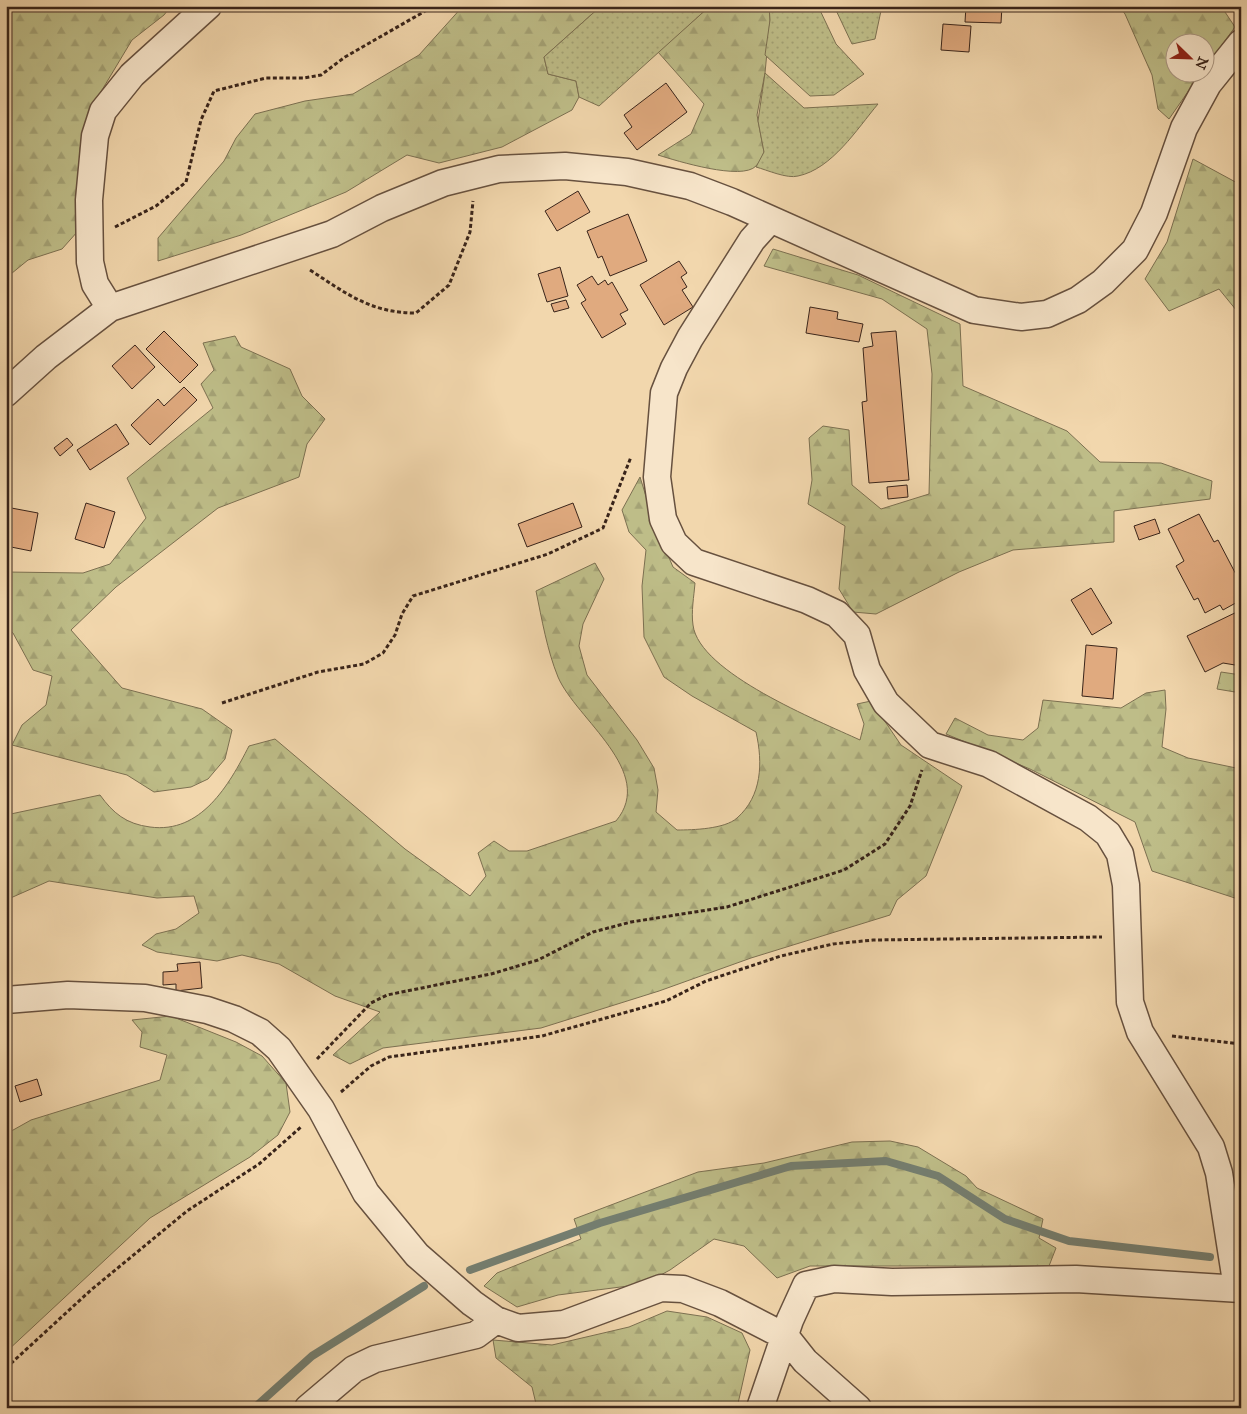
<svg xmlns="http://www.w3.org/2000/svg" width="1247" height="1414" font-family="'IM FELL Great Primer',serif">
	<defs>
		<pattern id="forest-firs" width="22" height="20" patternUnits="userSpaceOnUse" patternTransform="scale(1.25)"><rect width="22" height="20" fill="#bebd88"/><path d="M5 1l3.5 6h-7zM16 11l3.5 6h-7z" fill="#a4a275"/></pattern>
		<pattern id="park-dots" width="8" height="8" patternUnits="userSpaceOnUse" patternTransform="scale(1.25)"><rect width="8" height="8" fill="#bebd88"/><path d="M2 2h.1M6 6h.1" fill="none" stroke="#a4a275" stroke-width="1.8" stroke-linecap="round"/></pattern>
	</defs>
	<rect width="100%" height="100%" fill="#f2d7ad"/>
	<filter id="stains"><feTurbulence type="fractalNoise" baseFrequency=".004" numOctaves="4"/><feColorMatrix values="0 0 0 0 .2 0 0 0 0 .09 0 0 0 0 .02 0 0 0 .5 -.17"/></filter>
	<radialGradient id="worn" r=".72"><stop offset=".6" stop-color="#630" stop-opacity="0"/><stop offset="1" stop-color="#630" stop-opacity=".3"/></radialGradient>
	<path fill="url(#forest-firs)" stroke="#7c7051" d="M6,6H171L164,15L132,40L96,100L80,148L78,231L62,249L28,260L6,278Z
		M463,6H601L544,57L548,74L576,81L579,97L572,110L502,147L439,163L407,155L346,192L241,235L158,261V238L224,161L236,138L255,114L305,101L353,94L419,55Z
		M710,6H769L770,20L765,73L757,115L764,152C762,157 760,162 756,166C742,181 677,161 658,155L691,134L704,104L658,52Z
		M1119,6H1221L1235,27L1205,68L1204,42H1174V72L1201,73L1169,119L1158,109L1152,75L1125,14Z
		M1193,159L1241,185V316L1219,289L1169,311L1145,279L1167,242Z
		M773,249L858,275L960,324L963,386L1067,431L1100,462L1161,463L1212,481L1210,499L1114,511V542L1013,550L959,572L876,614L853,612L839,589L845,526L808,504L812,480L809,438L823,426L849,430L852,485L881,509L929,494L932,374L927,329L882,299L764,266Z
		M235,336L241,347L290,369L302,396L325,419L307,444L299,477L218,508L116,587L71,630L122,688L202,709L232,730L225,759L208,779L191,787L154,792L127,775L12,745L22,725L46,705L52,676L33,670L13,633L6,628V572L83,573L110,564L146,518L127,478L213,408L201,384L214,370L203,343Z
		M640,477L655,525L673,567L695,583C694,596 691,612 693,625C699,673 819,721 860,740L864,724L857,704L871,701L901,745L962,786L926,876L897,900L890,915L751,958L659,991L541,1028L383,1048L350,1064L333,1055L380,1012L335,996L279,964L242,955L217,961L157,952L142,945L156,934L176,929L199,913L194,896L157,898L49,881L6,900V815L100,795C113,813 126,824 150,827C201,834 229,785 249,746L275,739L405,849L470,896L486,876L478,853L494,841L509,851H527L616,821C657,772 576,719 558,677C547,650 542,620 536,591L595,563L604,579L583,624L579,646L587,675L637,740L654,768L658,790L656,812L677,830C693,830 725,829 737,818C762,796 763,763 756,732L692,696L664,677L644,637L642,586L646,550L629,532L622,510Z
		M1221,672L1241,675V693L1217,689Z
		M1165,690L1166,709L1162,747L1188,758L1241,769V900L1152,871L1135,822L1030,769L946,734L955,718L988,735L1023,740L1038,728L1043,700L1121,708L1146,693Z
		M171,1016L236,1042L262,1056L286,1083L290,1112L278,1135L250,1157L150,1218L6,1352V1224L11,1220L6,1213V1134L31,1120L160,1080L167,1055L140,1047L142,1032L132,1020Z
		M890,1141L918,1147L966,1176L977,1188L1043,1219L1039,1238L1056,1248L1049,1266H810L777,1278L744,1246L714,1239L670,1270L644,1284L558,1295L517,1307L484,1286L497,1273L581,1239L574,1219L698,1172L764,1163L852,1142Z
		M667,1311L707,1317L742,1333L750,1350L737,1408H537L532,1387L496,1358L493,1340L552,1345L629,1327Z"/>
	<path fill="url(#park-dots)" stroke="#7c7051" d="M601,6H710L599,106L579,97L576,81L548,74L544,57Z
		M769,6H818L836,44L864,74L834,95L810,96L765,55L770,20Z
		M834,6H882L875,39L852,44Z
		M765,73L804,108L878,104C857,129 832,169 798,176C787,179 767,170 756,167L764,152L758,121Z"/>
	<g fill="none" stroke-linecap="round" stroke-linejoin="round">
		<path stroke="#747e70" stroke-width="8" d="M470,1270L600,1223L791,1166L886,1161L938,1176L1005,1219L1069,1241L1210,1257
			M254,1408L312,1356L424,1286"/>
	</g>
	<path fill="#e0aa7f" stroke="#39241a" d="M966,6H1002L1001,23L965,22Z
		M943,24L971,26L969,52L941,50Z
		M666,83L687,112L637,150L624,133L632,127L624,115Z
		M578,191L590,212L557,231L545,211Z
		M628,214L647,261L610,276L602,256L598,258L587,231Z
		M679,261L687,273L681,277L687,287L682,290L693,307L664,325L640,285Z
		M560,267L568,296L547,302L538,274Z
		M592,276L598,285L605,280L608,285L612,282L628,310L620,314L626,324L602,338L581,303L586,300L577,285Z
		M566,300L569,308L554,312L551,304Z
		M810,307L838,312L837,319L863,324L859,342L806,333Z
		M164,331L198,365L180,383L146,349Z
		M896,331L909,480L869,483L862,402L867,401L863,348L873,346L871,333Z
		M135,345L155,367L132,389L112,366Z
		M184,387L197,400L150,445L131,425L158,399L164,406Z
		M116,424L129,444L90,470L77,450Z
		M67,438L73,445L60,456L54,448Z
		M907,485L908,497L888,499L887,487Z
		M86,503L115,512L104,548L75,539Z
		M573,503L582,527L527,547L518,524Z
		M6,507L38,513L31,551L6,546Z
		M1199,514L1214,542L1218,540L1241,584V600L1223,610L1220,605L1205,613L1198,598L1194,600L1176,566L1184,561L1168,529Z
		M1155,519L1160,533L1139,540L1134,526Z
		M1091,588L1112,623L1092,635L1071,600Z
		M1241,610V666L1223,663L1205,672L1187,636Z
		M1086,645L1117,648L1113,699L1082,696Z
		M200,962L202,988L176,991V984L163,985V972L178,971L177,964Z
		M37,1079L42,1095L20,1102L15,1086Z"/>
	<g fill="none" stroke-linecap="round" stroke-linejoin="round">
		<defs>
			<path id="street" d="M770,220L752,240L690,338L674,368L664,393L657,477L663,519L674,543L694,562L807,600L837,614L857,635L867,670L886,703L930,745L989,764L1088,818L1108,834L1120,854L1126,885L1130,1002L1140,1032L1211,1147L1219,1173L1237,1288
				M110,308L95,284L90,262L89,200L95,136L103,111L132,75L208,6
				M6,393L46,357L110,308L332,234L382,208L443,183L499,169L565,166L627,172L690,186L732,202L974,310L1021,317L1047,314L1078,300L1103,282L1135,250L1154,213L1184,128L1208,84L1241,43
				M6,1000L68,995L145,998L207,1010L234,1019L260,1032L279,1049L321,1109L366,1193L417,1255L472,1303L496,1320L518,1328L564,1324L661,1288L683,1289L720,1303L786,1337L805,1361L858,1408
				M308,1408L354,1369L375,1359L476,1335L496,1320
				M760,1408L790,1320L806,1285L834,1279L892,1282L1076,1279L1241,1289"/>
		</defs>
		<use href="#street" stroke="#67513f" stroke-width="29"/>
		<path stroke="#39241a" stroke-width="3" stroke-dasharray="4 2.5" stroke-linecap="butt" d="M115,227L156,206L186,182L201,120L214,91L266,78H304L321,75L345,57L434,6
			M310,270C347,294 371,313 416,313L449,285L470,232L473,201
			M222,703L318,672L364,664L383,653L395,635L402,614L413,596L548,554L603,528L631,457
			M1172,1036L1241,1044
			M317,1059L371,1003L387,995L491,974L538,960L593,932L631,922L727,907L844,870L885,844L910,806L922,770
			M341,1092L371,1066L389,1057L542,1036L666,1001L706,981L781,956L833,944L873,940L1102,937
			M6,1368L91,1290L187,1211L259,1164L301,1127"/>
		<use href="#street" stroke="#f7e5ca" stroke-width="26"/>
	</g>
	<rect width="1247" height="1414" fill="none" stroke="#f2d7ad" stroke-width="25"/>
	<rect x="8" y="8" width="1232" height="1399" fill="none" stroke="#39241a" stroke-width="2.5"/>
	<rect x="12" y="12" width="1222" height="1389" fill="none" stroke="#39241a"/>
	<g transform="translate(1190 58) rotate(113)"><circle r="24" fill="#f7e5ca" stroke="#ab9884"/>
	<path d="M0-4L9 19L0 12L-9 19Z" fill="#8f2418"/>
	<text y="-8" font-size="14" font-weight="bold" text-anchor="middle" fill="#39241a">N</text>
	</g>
	<rect width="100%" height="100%" filter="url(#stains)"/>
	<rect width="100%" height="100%" fill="url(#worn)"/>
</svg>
